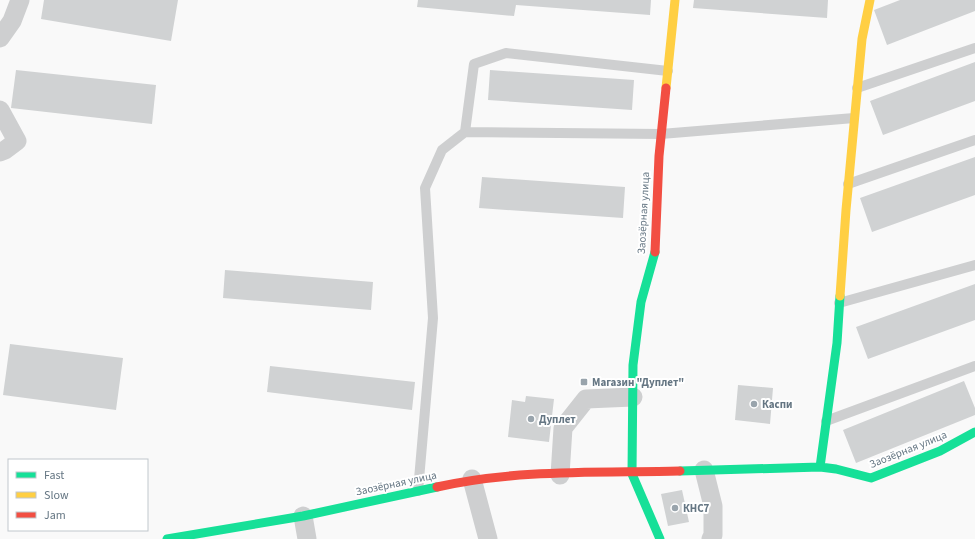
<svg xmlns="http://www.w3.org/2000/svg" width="975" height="539" font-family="'Source Sans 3',sans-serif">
	<rect width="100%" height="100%" fill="#f9f9f9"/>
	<path fill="#d0d2d3" d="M44,0H178L171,41L41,19Z
		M418,0H651L650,15L516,5L514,16L417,7Z
		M694,0H828L827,18L693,8Z
		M900,0H975V11L887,45L874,10Z
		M975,62V101L883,135L870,101Z
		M16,70L156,85L152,124L11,108Z
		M490,70L634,80L632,110L488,100Z
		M975,157V195L872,232L860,198Z
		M482,177L625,187L623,218L479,208Z
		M225,270L373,282L371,310L223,298Z
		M975,284V320L868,359L856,327Z
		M10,344L123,358L116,410L3,395Z
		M270,366L415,382L412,410L267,392Z
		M964,381L975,408V415L856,463L843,430Z
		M738,385L773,388L770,424L735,420Z
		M526,396L554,399L549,442L508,437L512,400L525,402Z
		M682,490L689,522L668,526L661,494Z"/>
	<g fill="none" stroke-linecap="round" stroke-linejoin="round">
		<path stroke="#cecfd0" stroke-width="10" d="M857,88L975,48
			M465,132L474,64L506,53L668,71
			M848,184L975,140
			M839,303L975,265
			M826,421L975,366
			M418,491L433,318L425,188L442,150L465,132L661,134L854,118"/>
		<path stroke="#cecfd0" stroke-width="19" d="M0,38L12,21L20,0
			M0,110L17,141L5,150L0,152
			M704,470L713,506V535L711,539
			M560,475L563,428L586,399L633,397
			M472,479L488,539
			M303,516L307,539"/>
		<path stroke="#16e098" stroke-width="9" d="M655,252L641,302L633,365L632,474L660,539
			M820,467L837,343L840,296
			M680,471L820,467L836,469L871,478L940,451L975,432
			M167,539L303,516L437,487"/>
		<path stroke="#ffcf43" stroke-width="9" d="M666,88L675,0
			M840,296L846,210L862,39L870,0"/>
		<path stroke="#f24e42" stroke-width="9" d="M655,252L659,156L666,88
			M437,487C516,469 600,473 680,471"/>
	</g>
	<g fill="#99a4ac" stroke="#fff" stroke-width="1.5">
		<rect x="580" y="378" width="8" height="8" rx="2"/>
		<circle cx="754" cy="404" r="4"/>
		<circle cx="531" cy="419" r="4"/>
		<circle cx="675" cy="508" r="4"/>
	</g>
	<g text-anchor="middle" stroke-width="4" stroke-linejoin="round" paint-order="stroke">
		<g font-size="11" fill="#657683" stroke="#fff">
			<text transform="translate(643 213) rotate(-87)" y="4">Заозёрная улица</text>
			<text transform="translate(908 449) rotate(-22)" y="4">Заозёрная улица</text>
			<text transform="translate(396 483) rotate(-12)" y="4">Заозёрная улица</text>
		</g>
		<g font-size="11" font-weight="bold" fill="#657683" stroke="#fff" text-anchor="start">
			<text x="592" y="386">Магазин "Дуплет"</text>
			<text x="762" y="408">Каспи</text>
			<text x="539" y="423">Дуплет</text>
			<text x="683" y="512">КНС7</text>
		</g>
	</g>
	<rect x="8" y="459" width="140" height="72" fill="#ffffff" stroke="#c1c8cd"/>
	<rect x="16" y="472" width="20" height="6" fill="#16e098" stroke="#c1c8cd"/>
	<text x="44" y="479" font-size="12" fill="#657683">Fast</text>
	<rect x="16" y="492" width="20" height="6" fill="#ffcf43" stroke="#c1c8cd"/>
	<text x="44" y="499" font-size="12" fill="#657683">Slow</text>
	<rect x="16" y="512" width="20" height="6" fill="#f24e42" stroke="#c1c8cd"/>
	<text x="44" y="519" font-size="12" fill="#657683">Jam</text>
</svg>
